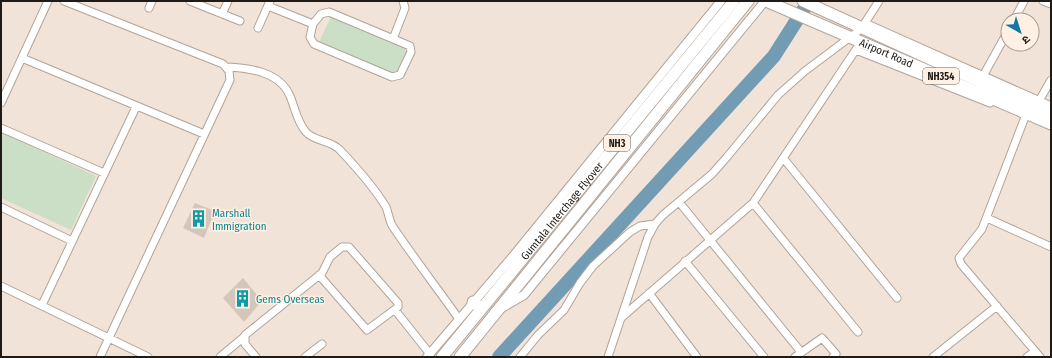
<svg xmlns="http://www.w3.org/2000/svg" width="1052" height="358" font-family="'Fira Sans Condensed','Noto Sans Devanagari',sans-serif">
	<rect width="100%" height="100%" fill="#f1e3d7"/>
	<path fill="#cbdfc6" d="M331,17L412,50L398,76L318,44Z
		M1,132L96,176L71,230L1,198Z"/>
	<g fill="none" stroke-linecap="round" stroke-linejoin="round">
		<path stroke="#729bb4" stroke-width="14" d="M499,357L774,56L809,1"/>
	</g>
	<path fill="#d4c6bb" d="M195,203L215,211L204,238L183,228Z
		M243,278L262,301L244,322L223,298Z"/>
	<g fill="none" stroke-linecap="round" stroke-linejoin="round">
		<defs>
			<path id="minor" d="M64,1L223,64L229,71L230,80L100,357
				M190,1L240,21
				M1043,1L1051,4
				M268,6L313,24L321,14L329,12L410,46L411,52L400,75L392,77L314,44L310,37L313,24
				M149,8L152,1
				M222,14L228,1
				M1014,20L1024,1
				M865,23L1051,106
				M258,28L270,1
				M393,39L405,8L403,1
				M856,50L990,103
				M22,58L204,134
				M227,67C250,68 280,72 290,96C295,108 297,122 306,132C315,142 331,140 340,150C356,167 374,187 386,207C389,214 389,221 393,227C414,258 437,288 459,319
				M983,76L1008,31
				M1039,101L1051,80
				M1,103L48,1
				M1025,117L982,229L959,258L961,264L1040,357
				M1,128L104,173
				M784,159L897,298
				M679,202L801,352
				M753,203L858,332
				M1,207L72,241
				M987,218L1051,247
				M685,261L764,357
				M1,286L148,357
				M649,293L697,357
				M42,305L136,107
				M395,310L430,354
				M621,318L753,203L861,42
				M220,357L244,337
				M256,357L245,344V335L322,273L330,257L342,247H349L398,303V307L367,330L319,275
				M305,357L322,344
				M520,357L538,335L564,310L580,283L593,266L630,232L640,226L655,224
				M608,357L648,237L655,224L663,215L712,174L727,157L778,95L805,71L861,29L879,1
				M795,357L822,338L836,354L833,357
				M933,357L997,306
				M1027,357L1035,351"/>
			<path id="tertiary" d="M502,308L524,295L765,1
				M427,357L514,255L721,1"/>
			<g id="trunk">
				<path id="s1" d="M766,1L1051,124"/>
				<path d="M803,1L1051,114"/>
				<path d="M473,302L481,308"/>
				<path id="s2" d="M442,357L734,1"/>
				<path d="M460,357L748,1"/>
			</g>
		</defs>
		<use href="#minor" stroke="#b1a398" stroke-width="9"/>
		<use href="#tertiary" stroke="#b1a398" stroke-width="10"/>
		<use href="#trunk" stroke="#b1a398" stroke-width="13"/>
		<use href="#minor" stroke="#fff" stroke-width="7"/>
		<use href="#tertiary" stroke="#fff" stroke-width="8"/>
		<use href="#trunk" stroke="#fff" stroke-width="11"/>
	</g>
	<defs>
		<symbol id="building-bare" viewBox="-9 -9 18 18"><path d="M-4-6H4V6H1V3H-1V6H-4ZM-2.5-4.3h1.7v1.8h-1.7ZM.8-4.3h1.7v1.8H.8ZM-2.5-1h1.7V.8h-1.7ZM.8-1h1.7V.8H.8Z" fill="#0f9aa8" stroke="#fff0e4" stroke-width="2.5" paint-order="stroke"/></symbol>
	</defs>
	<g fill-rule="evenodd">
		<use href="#building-bare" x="186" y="206" width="25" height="25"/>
		<use href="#building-bare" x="230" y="286" width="25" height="25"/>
	</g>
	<g text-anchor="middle" stroke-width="3" stroke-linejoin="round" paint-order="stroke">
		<g fill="#fff0e4" stroke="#635b54" stroke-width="1">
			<rect x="923" y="68" width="36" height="16" rx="3"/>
			<rect x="604" y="135" width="26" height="16" rx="3"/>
		</g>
		<g font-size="10" font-weight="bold" fill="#201b17">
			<text x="941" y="80">NH354</text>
			<text x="617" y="147">NH3</text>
		</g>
		<g font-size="11" fill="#201b17" stroke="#fff0e4">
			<text dy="4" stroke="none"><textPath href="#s1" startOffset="131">Airport Road</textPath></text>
			<text dy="4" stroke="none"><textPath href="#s2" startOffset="189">Gumtala Interchage Flyover</textPath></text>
		</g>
		<g font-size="11" fill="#0d838f" stroke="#fff0e4" text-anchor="start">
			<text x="212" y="217">Marshall<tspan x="212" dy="13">Immigration</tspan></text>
			<text x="256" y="303">Gems Overseas</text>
		</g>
	</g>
	<rect width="1052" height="358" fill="none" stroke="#201b17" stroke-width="4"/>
	<g transform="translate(1020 32) rotate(141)"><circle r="19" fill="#fff0e4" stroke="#a69b92"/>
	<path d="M0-3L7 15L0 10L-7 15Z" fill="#0f79a4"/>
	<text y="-6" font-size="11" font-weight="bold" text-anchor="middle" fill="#201b17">उ</text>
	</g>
</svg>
